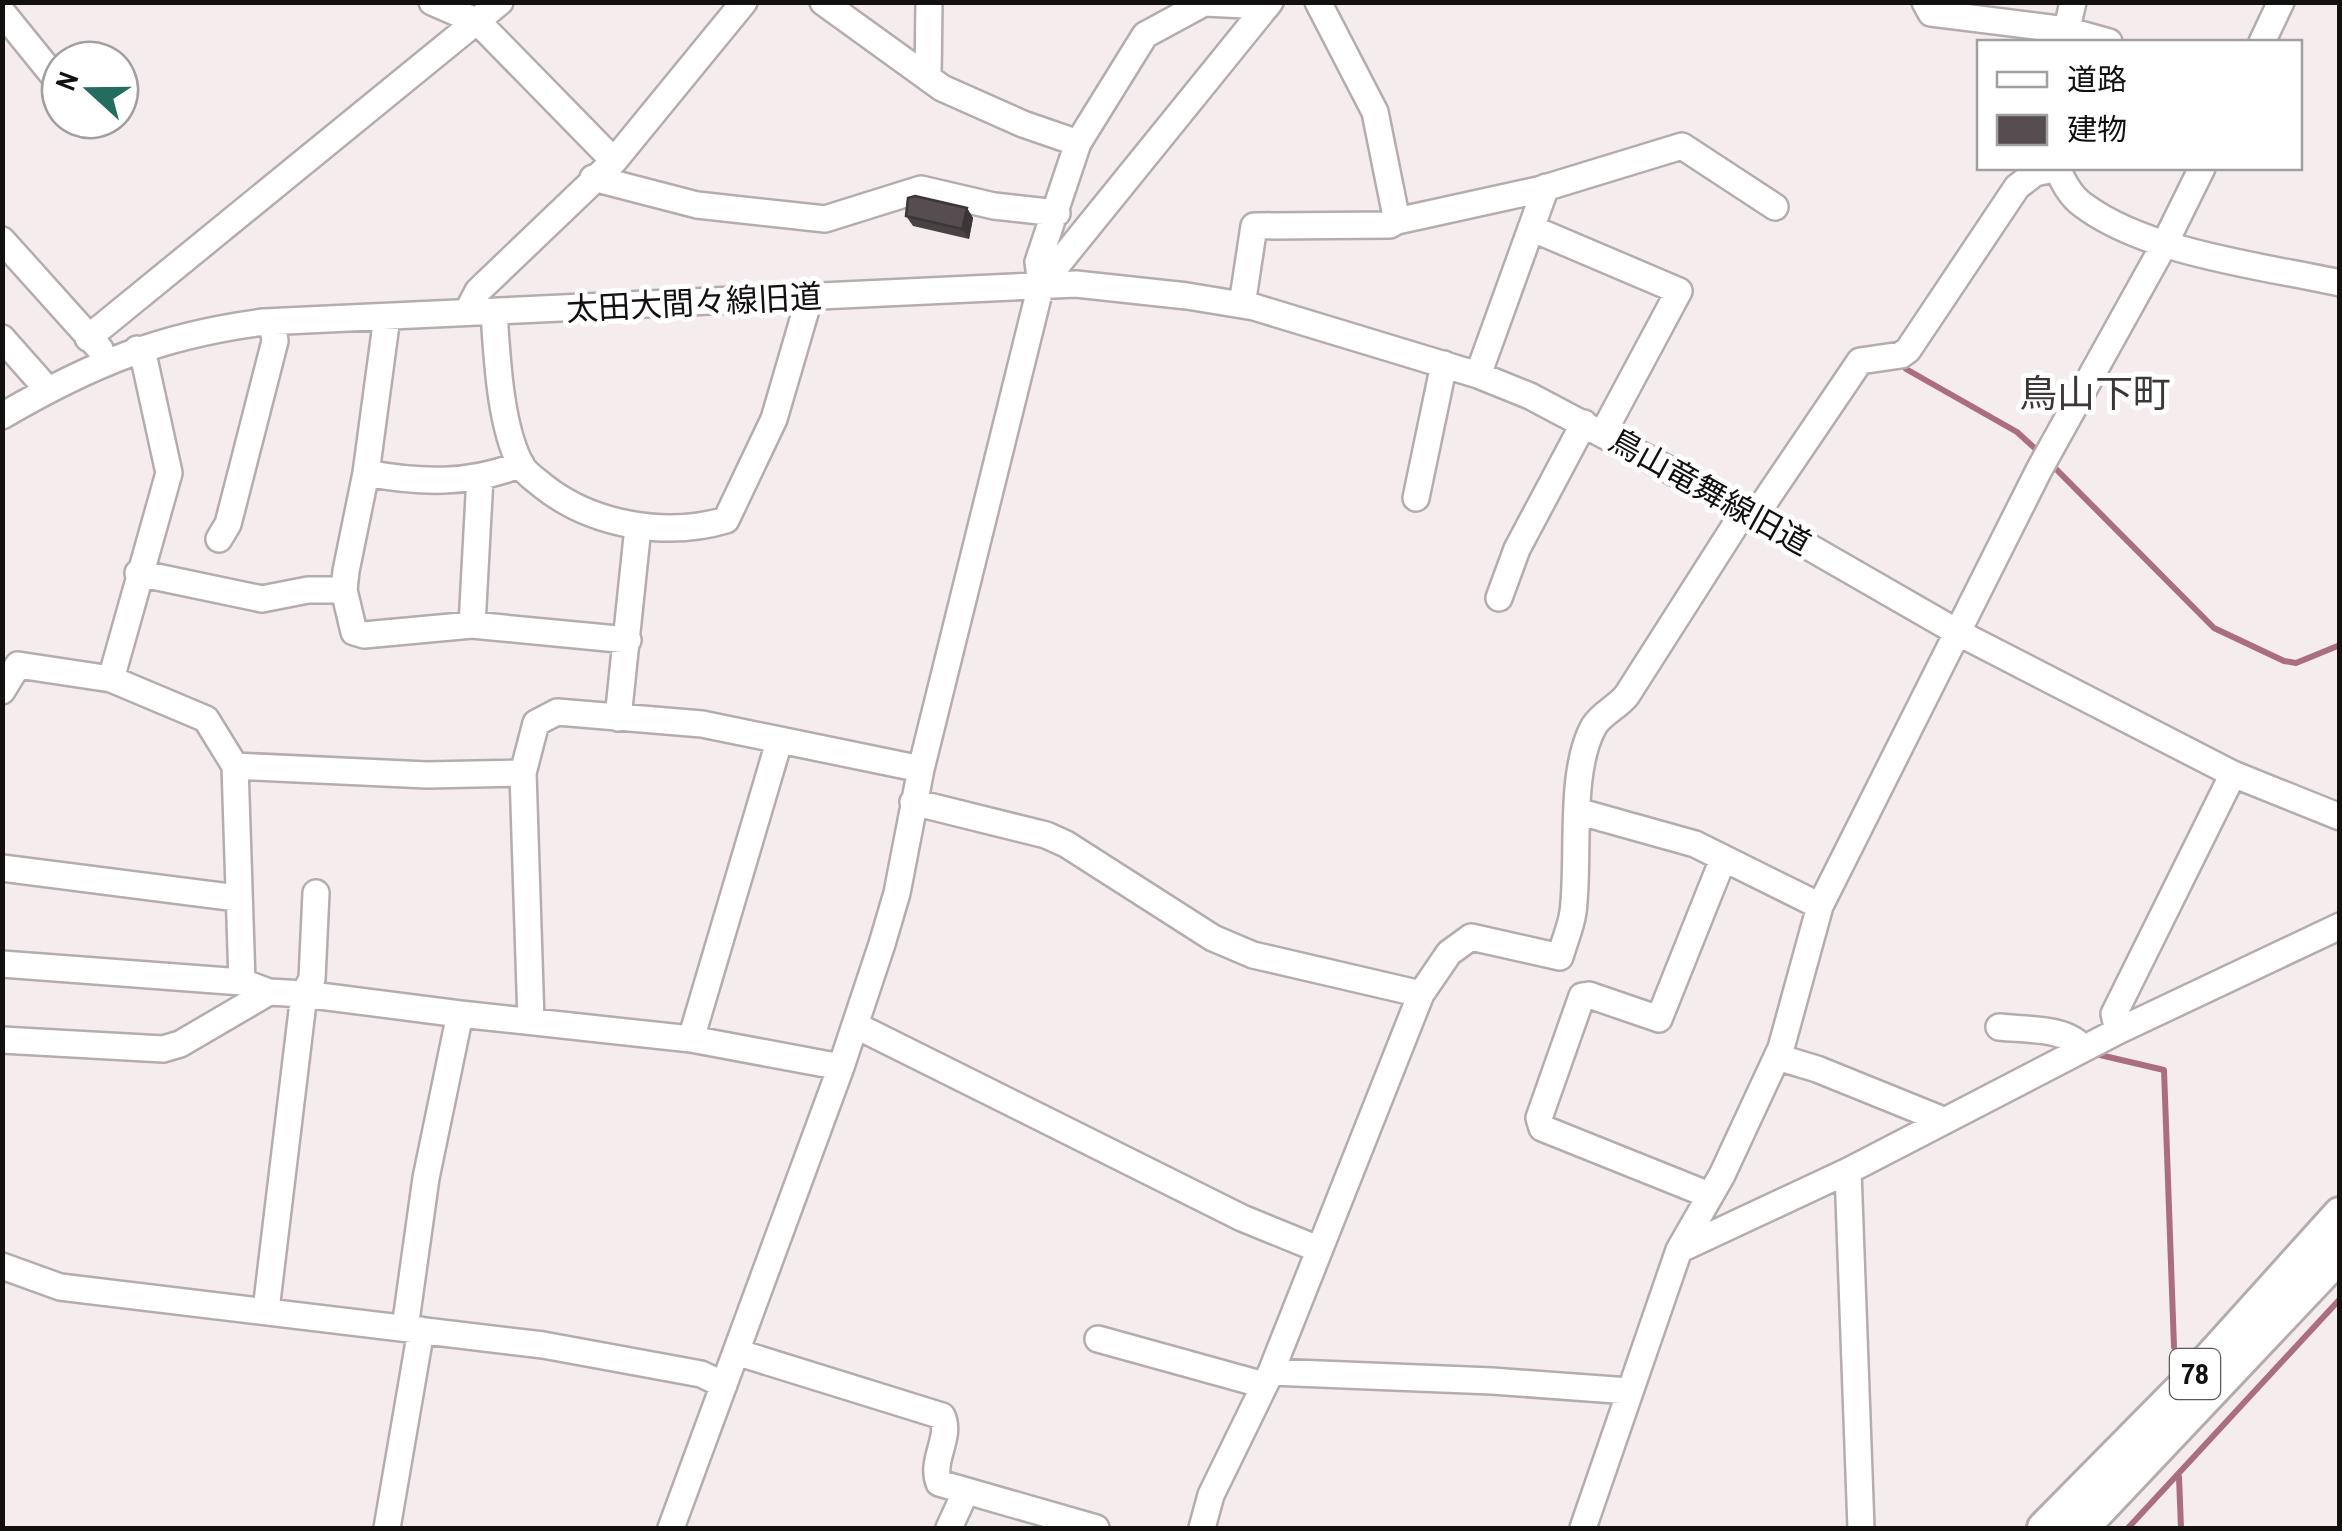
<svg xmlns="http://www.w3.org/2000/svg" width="2342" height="1531" font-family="'Archivo Narrow','Noto Sans JP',sans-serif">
	<rect width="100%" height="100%" fill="#f5ecee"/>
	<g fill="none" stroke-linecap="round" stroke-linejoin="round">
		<path stroke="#aa6e7f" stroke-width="6" d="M1906,369L2017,432L2040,453
			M2049,462L2214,628L2284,661L2296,663L2340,645
			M2100,1055L2164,1070L2174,1347
			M2179,1477L2181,1528
			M2128,1528L2340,1299"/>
		<defs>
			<path id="minor" d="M432,2L478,22L614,161
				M823,2L942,88L1023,124L1078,143
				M1318,2L1375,112L1397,221L1538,190L1682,146L1775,207
				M1925,2L1931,13L2066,30L2109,42
				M2,12L57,80
				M2064,42L2073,2
				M2262,42L2281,2
				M928,78L929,2
				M2057,168C2063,181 2070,196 2083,205C2147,253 2262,266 2340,283
				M593,178L697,205L825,219L921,189L994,206L1057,213
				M1531,228L1679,291L1603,433
				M2,240L100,349
				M1041,285L1270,2
				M1242,305L1254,226L1390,225L1397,221
				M467,312L478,291L614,161L744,2
				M494,313C497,357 500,426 521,465C526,474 536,480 543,486C592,525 666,538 726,520L774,419L810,296
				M387,317L366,473L346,571L344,590L354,632L364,635L472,625L628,640
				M2,338L48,390
				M88,338L500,2
				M1478,375L1546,187
				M2,416C91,364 162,335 264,322L1076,284L1187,296L1254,307L1478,375L1530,396L1745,510L1957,632L2233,774L2340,817
				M366,473C420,483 470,485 521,464
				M1416,498L1444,364
				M1755,516L1860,361L1901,355L1908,350L2017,187L2035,173L2057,168
				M219,539L228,524L275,341L272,322
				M138,573L262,599L308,590H344
				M1499,598L1517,549L1584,423
				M472,625L480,477
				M111,679L169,473L145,363L137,349
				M2,691L18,665L111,679L206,719L235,766L427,775L523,773
				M618,718L638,527
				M235,766L242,982
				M913,802L1046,835L1066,844L1213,938L1253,955L1421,994
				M1577,811L1695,844L1820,906
				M2,868L237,898
				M2,964L242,982L269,992L304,994L460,1014L691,1039L841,1067
				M531,1021L523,773L536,723L557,712L702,724L921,769
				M855,1025L1242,1218L1318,1249
				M1999,1027C2024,1030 2068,1027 2083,1049
				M2118,1031L2114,1014L2233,774
				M691,1039L779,742
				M2,1040L163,1049L180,1044L269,992
				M1777,1057L1817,1069L1943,1120
				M1848,1171L1861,1528
				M1709,1195L1542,1128L1539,1118L1582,996L1589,995L1659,1019L1723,859
				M1679,1250L1848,1171L2118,1031L2340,926
				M2,1266L60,1287L543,1345L701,1374L724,1385
				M266,1310L304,994L312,979L316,893
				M405,1328L426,1178L460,1014
				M1098,1339L1264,1385
				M736,1352L942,1416C952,1437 930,1460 939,1483L1096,1528
				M1271,1372L1492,1381L1629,1391
				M387,1528L421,1330
				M671,1528L841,1067L882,944L897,893L921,769L1041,285L1038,262L1078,143L1145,35L1204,3L1267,6
				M949,1528L966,1491
				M1202,1528L1211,1495L1271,1372L1421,994L1449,953L1471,937L1560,957C1564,942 1571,927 1573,912C1580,859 1568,772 1594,726C1602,713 1618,707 1627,695L1745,510
				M1583,1528L1679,1250L1722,1175L1781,1048L1820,906L2039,470L2164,245L2202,168"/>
			<path id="major" d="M2044,1528L2194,1376L2340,1214
				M2082,1528L2340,1255"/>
		</defs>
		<use href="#minor" stroke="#b5acae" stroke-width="30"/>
		<use href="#major" stroke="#b5acae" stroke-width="38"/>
		<use href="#minor" stroke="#fff" stroke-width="25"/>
		<use href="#major" stroke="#fff" stroke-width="32"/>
	</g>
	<path fill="#494244" d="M967,208L973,218L969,239L913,226L906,216Z"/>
	<path fill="#3c3637" d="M967,208L973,218L969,239L962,229Z"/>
	<path fill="#554d4f" stroke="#3c3637" stroke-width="2.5" d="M915,196L967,208L962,229L906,216L908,198Z"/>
	<g text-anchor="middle" stroke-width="10" stroke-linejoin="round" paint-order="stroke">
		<rect fill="#fff" stroke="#5a5858" stroke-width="2.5" x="2170" y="1349" width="50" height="50" rx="8"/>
		<g font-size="30" font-weight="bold" fill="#131010">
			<text x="2195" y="1384">78</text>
		</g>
		<g font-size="32" fill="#131010" stroke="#fff">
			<text transform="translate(694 303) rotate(-3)" y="11">太田大間々線旧道</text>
			<text transform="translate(1710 492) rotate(29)" y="11">鳥山竜舞線旧道</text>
		</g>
		<g font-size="38" fill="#3d3637" stroke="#fff">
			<text x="2095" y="407">鳥山下町</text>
		</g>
	</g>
	<rect width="2342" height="1531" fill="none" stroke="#131010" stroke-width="10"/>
	<rect x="1977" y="40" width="325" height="130" fill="#ffffff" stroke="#a19f9f" stroke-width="2.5"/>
	<rect x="1997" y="72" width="50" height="15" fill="#ffffff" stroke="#a19f9f" stroke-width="2.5"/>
	<text x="2067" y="90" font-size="30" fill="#131010">道路</text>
	<rect x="1997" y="115" width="50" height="30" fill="#554d4f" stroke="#a19f9f" stroke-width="2.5"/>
	<text x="2067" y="140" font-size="30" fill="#131010">建物</text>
	<g transform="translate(90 90) rotate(291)"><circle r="48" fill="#ffffff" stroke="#a19f9f" stroke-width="2.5"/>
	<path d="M0-8L18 38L0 25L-18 38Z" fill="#246b60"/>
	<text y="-15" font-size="28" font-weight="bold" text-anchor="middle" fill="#131010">N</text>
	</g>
</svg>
